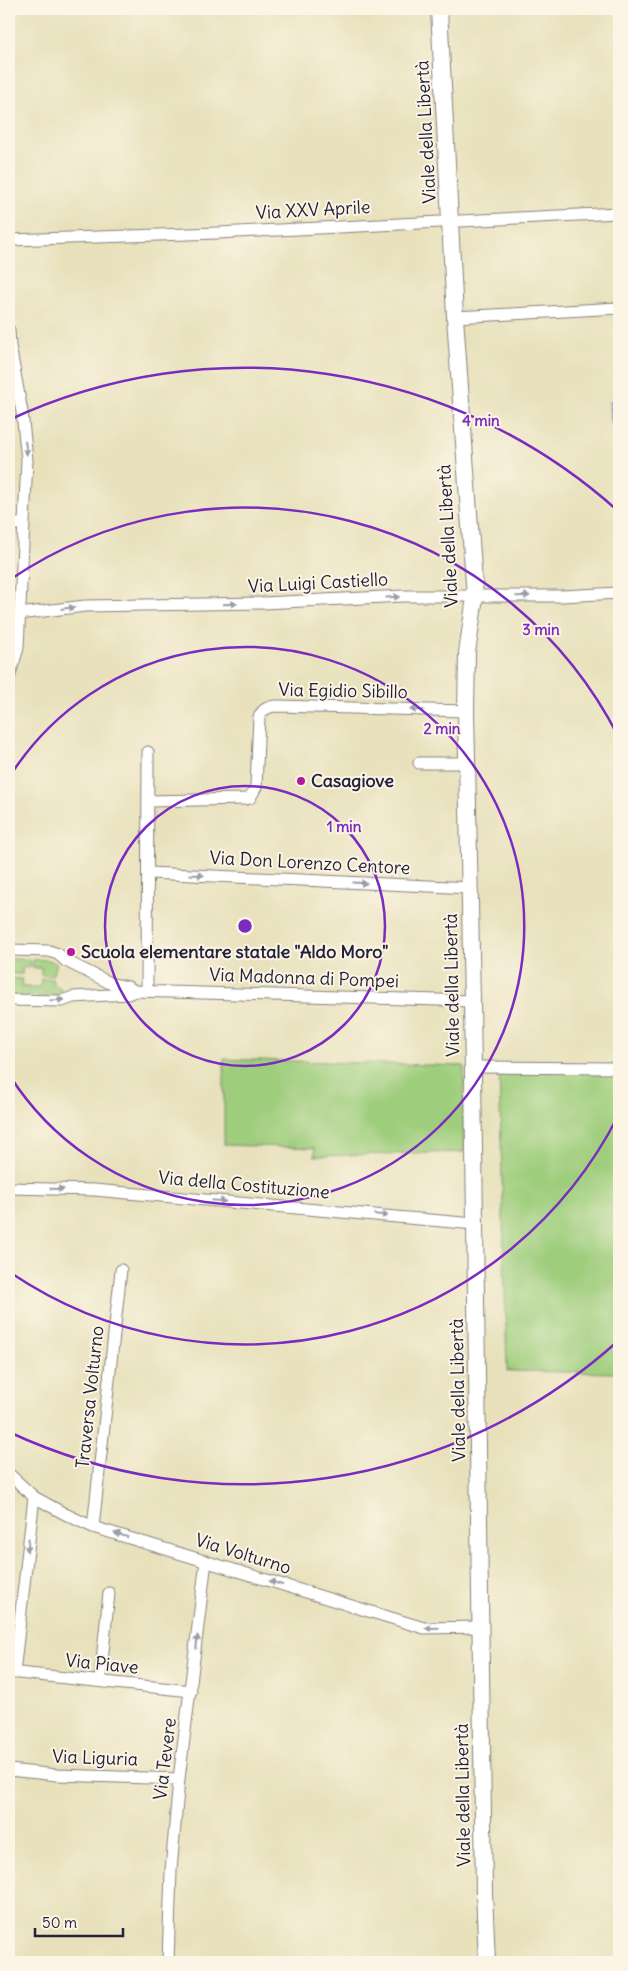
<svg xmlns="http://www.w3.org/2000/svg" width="628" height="1971" font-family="Delius,sans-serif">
	<rect width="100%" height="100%" fill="#fcf5e5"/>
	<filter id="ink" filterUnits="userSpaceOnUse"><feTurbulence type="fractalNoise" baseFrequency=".02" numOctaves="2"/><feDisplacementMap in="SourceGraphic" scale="10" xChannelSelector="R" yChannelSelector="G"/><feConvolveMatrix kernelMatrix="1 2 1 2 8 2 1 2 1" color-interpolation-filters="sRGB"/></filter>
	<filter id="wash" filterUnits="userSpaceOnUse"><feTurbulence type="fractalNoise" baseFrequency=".0096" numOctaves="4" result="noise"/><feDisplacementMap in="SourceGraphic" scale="20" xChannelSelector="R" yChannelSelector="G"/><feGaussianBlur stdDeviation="1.12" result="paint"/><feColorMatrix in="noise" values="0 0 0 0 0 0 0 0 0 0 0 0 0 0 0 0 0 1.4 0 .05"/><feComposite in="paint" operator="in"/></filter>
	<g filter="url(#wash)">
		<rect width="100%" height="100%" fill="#e8e1bc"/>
		<path fill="#9ecd7b" stroke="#60785b" d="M9,959H30L31,967H23L22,974H12L11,970L9,967Z
			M33,959L50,960L57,964L52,976L41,975V968H33Z
			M11,978L22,979L23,987H40L41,979H52L55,985L61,988L60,997L9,996V986Z
			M224,1059L464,1066V1152L314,1156L315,1148L224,1145Z
			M499,1067L619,1068V1373L507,1371Z"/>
		<path fill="#78b8ec" stroke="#4d6d94" d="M619,400V422L611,423L610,401Z"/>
	</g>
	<g filter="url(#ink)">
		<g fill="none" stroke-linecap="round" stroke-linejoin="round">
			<defs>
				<path id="street" d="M9,240L218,233L619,213
					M455,317L619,308
					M9,330L10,346L22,412L27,460L18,648L9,678
					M9,525L24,523
					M19,614L85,606L263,603L404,596H562L619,593
					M419,763H467
					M148,801L246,799L250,798L256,787L259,717C263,709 267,707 276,706L466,711
					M149,873L471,888
					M9,950L49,951L58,954L66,961L112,984L128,987L135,991L128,994L73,997L62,1001L9,1000
					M135,991L472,1001
					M147,991L148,752
					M473,1067L619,1068
					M9,1188L94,1190L475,1224
					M9,1474L34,1497L65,1514L93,1527L424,1628L481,1627
					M93,1527L121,1270
					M9,1672L191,1691
					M14,1673L34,1497
					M100,1681L109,1593
					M9,1770L57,1775L179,1779
					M168,1962L171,1870L179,1779L206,1561"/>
				<path id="secondary" d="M439,9L455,317L475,597L467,653L466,711L472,1001L484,1892L487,1962"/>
			</defs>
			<use href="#street" stroke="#85827c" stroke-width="13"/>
			<use href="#secondary" stroke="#85827c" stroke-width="18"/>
			<use href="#street" stroke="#fff" stroke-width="11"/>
			<use href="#secondary" stroke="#fff" stroke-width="16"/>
		</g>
		<defs><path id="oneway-solid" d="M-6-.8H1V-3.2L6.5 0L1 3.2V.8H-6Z" transform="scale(1.25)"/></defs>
		<g fill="#9c9ca7">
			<use href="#oneway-solid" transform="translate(26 448) rotate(83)"/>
			<use href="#oneway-solid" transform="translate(523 596) rotate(-1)"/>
			<use href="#oneway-solid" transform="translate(393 597) rotate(-3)"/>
			<use href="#oneway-solid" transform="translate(230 604) rotate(-1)"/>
			<use href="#oneway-solid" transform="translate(68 608) rotate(-7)"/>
			<use href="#oneway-solid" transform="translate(417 710) rotate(-178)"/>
			<use href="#oneway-solid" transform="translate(197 875) rotate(3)"/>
			<use href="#oneway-solid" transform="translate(360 883) rotate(3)"/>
			<use href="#oneway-solid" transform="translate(57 1000) rotate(-4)"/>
			<use href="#oneway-solid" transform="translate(57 1189) rotate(1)"/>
			<use href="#oneway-solid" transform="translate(219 1201) rotate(5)"/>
			<use href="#oneway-solid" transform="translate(381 1215) rotate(5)"/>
			<use href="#oneway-solid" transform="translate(121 1535) rotate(-163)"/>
			<use href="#oneway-solid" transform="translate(28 1545) rotate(96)"/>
			<use href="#oneway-solid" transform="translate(276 1583) rotate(-162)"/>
			<use href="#oneway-solid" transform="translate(432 1628) rotate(179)"/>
			<use href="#oneway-solid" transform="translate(197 1642) rotate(-84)"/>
		</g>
	</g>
	<g fill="none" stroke="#7b2cbf" stroke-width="2.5">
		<circle cx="245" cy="926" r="140"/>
		<path d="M10 776A279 279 0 1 1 10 1076"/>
		<path d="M618 1116A419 419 0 0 1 11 1273M11 579A419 419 0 0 1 618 736"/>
		<path d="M618 1341A558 558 0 0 1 9 1432M9 420A558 558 0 0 1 618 511"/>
	</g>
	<g fill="#b5179e" stroke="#fcf5e5" stroke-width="2">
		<circle cx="301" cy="781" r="5"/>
		<circle cx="71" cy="952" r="5"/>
	</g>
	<g text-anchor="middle" stroke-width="4" stroke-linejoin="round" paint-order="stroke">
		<g font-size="18" fill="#22223b" stroke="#fcf5e5">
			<text transform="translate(426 132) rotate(-93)" y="6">Viale della Libertà</text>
			<text transform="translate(313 210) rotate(-3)" y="6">Via XXV Aprile</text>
			<text transform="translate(448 536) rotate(-93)" y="6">Viale della Libertà</text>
			<text transform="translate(318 583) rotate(-3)" y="6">Via Luigi Castiello</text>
			<text transform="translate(343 691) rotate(1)" y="6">Via Egidio Sibillo</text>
			<text transform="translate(310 863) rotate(3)" y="6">Via Don Lorenzo Centore</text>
			<text transform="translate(304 978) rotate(2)" y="6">Via Madonna di Pompei</text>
			<text transform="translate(452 985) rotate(-91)" y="6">Viale della Libertà</text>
			<text transform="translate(244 1185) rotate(5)" y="6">Via della Costituzione</text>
			<text transform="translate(458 1390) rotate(-91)" y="6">Viale della Libertà</text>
			<text transform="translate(90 1397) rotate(-84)" y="6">Traversa Volturno</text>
			<text transform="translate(243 1554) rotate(17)" y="6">Via Volturno</text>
			<text transform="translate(102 1664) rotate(6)" y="6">Via Piave</text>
			<text transform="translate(95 1758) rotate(2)" y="6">Via Liguria</text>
			<text transform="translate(165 1759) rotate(-83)" y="6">Via Tevere</text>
			<text transform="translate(463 1795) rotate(-91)" y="6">Viale della Libertà</text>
		</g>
		<g font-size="18" font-weight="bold" fill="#22223b" stroke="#fcf5e5" text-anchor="start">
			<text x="311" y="787">Casagiove</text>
			<text x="81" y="958">Scuola elementare statale "Aldo Moro"</text>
		</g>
	</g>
	<circle cx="245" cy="926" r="8" fill="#7b2cbf" stroke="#fcf5e5" stroke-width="2.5"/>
	<g font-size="15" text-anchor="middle" font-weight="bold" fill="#7b2cbf" stroke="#fcf5e5" stroke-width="4" stroke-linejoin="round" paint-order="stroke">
		<text x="481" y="426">4 min</text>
		<text x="541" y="635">3 min</text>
		<text x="442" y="734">2 min</text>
		<text x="344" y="832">1 min</text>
	</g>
	<rect width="628" height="1971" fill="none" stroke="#fcf5e5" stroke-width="30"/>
	<path d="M35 1928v8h88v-8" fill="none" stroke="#22223b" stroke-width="2.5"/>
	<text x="42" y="1928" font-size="15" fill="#22223b" stroke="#fcf5e5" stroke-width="4" paint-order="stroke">50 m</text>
</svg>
